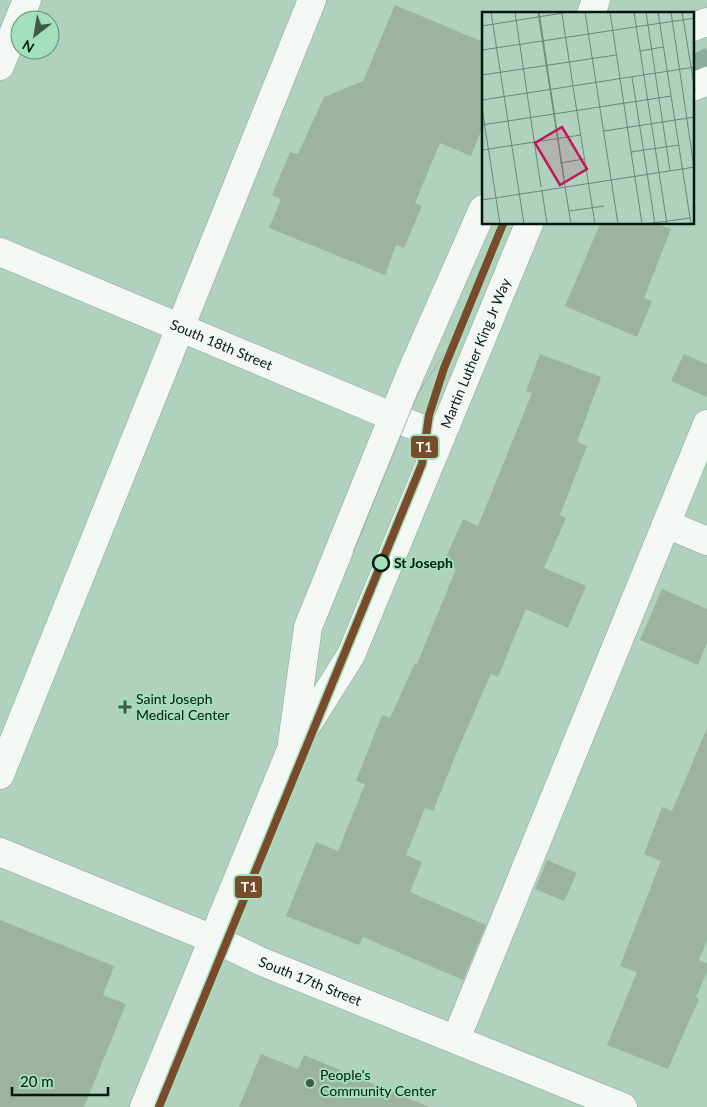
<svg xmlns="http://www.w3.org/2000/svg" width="707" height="1107" font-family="Lato,sans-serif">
	<rect width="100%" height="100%" fill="#b0d1be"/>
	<path fill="#9cb3a0" d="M395,5L483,42V126L471,156L440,143L415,203L422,206L404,248L396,245L385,275L269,228L281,199L272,195L290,152L298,154L324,97L363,81Z
		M600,224H657L671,229L644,298L652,301L637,337L565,306Z
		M540,354L601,377L577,442L587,446L560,515L566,518L544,568L586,586L568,628L526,609L498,677L491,674L459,747L433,811L425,808L406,855L422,862L410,892L486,925L463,980L363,937L359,945L286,916L316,842L338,851L365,784L356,781L382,715L390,718L415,663L417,664L456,569L443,564L463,519L478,526L532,393L526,391Z
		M684,354L707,364V397L671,381Z
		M662,589L707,609V643L698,665L640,640Z
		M707,728V940L699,960L707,963V972L696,997L699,999L668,1069L607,1045L637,972L620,966L661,861L644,854L662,807L672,811Z
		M547,860L577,873L564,901L535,889Z
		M0,920L114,966L103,995L126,1004L84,1107H0Z
		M261,1054L298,1069L304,1055L429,1107H239Z"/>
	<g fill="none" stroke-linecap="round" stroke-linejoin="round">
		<path stroke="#8dac9b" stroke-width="28" stroke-dasharray="28 14" stroke-linecap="butt" d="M693,54L700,69"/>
		<defs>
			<g id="minor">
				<path d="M693,27L707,22"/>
				<path d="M0,66L27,0"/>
				<path d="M693,87L707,81"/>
				<path id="s1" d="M0,252L441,437"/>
				<path d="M666,524L707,541"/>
				<path d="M0,775L312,0"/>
				<path id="s2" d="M0,852L225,944L260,961L623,1107"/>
				<path d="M456,1039L707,424"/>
			</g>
			<g id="major">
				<path d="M591,14L596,0"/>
				<path d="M292,743L308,627L410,375L483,209"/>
				<path id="s3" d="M144,1107L290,752L351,655L529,224"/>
			</g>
		</defs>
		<use href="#minor" stroke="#8aa495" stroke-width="29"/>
		<use href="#major" stroke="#8aa495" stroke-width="29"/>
		<path stroke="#c0c9c4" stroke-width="3" stroke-dasharray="5 2.5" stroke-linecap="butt" d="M405,1096L435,1107"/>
		<use href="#minor" stroke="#f3f8f5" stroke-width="28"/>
		<use href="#major" stroke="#f3f8f5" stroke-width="28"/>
		<path stroke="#a7aeaa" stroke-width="1" d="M353,552L418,393L447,350
			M381,563L422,464L429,415L444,368L503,224"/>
		<defs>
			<path id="tram-1" d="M159,1107L422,464L429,415L444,368L503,224"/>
		</defs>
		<use href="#tram-1" stroke="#a2dfbb" stroke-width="11"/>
		<use href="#tram-1" stroke="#7a4b2a" stroke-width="8"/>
	</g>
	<circle fill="#a2dfbb" stroke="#02190d" stroke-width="2.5" cx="381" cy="563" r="8"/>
	<g fill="#3f594b" stroke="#a2dfbb" stroke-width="2">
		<path d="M122.5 699.5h5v5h5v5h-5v5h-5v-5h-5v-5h5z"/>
		<circle cx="310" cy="1083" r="5"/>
	</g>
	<g text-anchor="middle" stroke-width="4" stroke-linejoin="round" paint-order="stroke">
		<g font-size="14" fill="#02190d" stroke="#a2dfbb">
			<text dy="5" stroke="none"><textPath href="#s1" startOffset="240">South 18th Street</textPath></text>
			<text dy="5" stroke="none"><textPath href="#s3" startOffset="825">Martin Luther King Jr Way</textPath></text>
			<text dy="5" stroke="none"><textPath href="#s2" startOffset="336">South 17th Street</textPath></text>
		</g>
		<g font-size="14" font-weight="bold" fill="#02190d" stroke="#a2dfbb" text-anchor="start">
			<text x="394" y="568">St Joseph</text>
		</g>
		<g font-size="14" fill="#02190d" stroke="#a2dfbb" text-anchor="start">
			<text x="136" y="704">Saint Joseph<tspan x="136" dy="16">Medical Center</tspan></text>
			<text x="320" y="1080">People's<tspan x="320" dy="16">Community Center</tspan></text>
		</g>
	</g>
	<g transform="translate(482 12)">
		<rect width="212" height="212" fill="#b0d1be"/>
		<path fill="none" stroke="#6a8777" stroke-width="1" d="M9,0L42,212M33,0L59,175M56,0L83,175M57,0L82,166M103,0L136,212M128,0L160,212M152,0L185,212M164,0L188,159M176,0L209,212M189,0L212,155M200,0L213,79M80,2L91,74M0,14L87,0M0,38L213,6M158,39L181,35M0,63L134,43M150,65L173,212M91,75L113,212M0,88L213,55M0,96L18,212M0,113L189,84M122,119L213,105M0,138L99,123M149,140L197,133M78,151L102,147M83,175L89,212M60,179L65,212M0,188L213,155M87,199L122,194M164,212L208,206"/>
		<path fill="#c2185b" fill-opacity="0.15" stroke="#c2185b" stroke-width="2.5" d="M80,115L105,157L78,173L53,131Z"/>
		<rect width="212" height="212" fill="none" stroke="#02190d" stroke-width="2.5"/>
	</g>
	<g stroke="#a2dfbb" stroke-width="2">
		<rect x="410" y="435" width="29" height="24" rx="5" fill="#7a4b2a"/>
		<rect x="234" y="875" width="29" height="24" rx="5" fill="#7a4b2a"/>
	</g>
	<g font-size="14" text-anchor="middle" font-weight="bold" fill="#fff">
		<text x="424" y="452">T1</text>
		<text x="249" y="892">T1</text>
	</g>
	<g transform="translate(35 35) rotate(211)"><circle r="24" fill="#a2dfbb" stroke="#629075"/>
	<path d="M0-4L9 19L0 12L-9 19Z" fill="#3f594b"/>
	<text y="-8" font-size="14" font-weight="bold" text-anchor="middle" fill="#02190d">N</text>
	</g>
	<path d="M12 1087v8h96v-8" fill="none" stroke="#02190d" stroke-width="2.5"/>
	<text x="20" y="1087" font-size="15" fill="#02190d" stroke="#a2dfbb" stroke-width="4" paint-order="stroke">20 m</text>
</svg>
